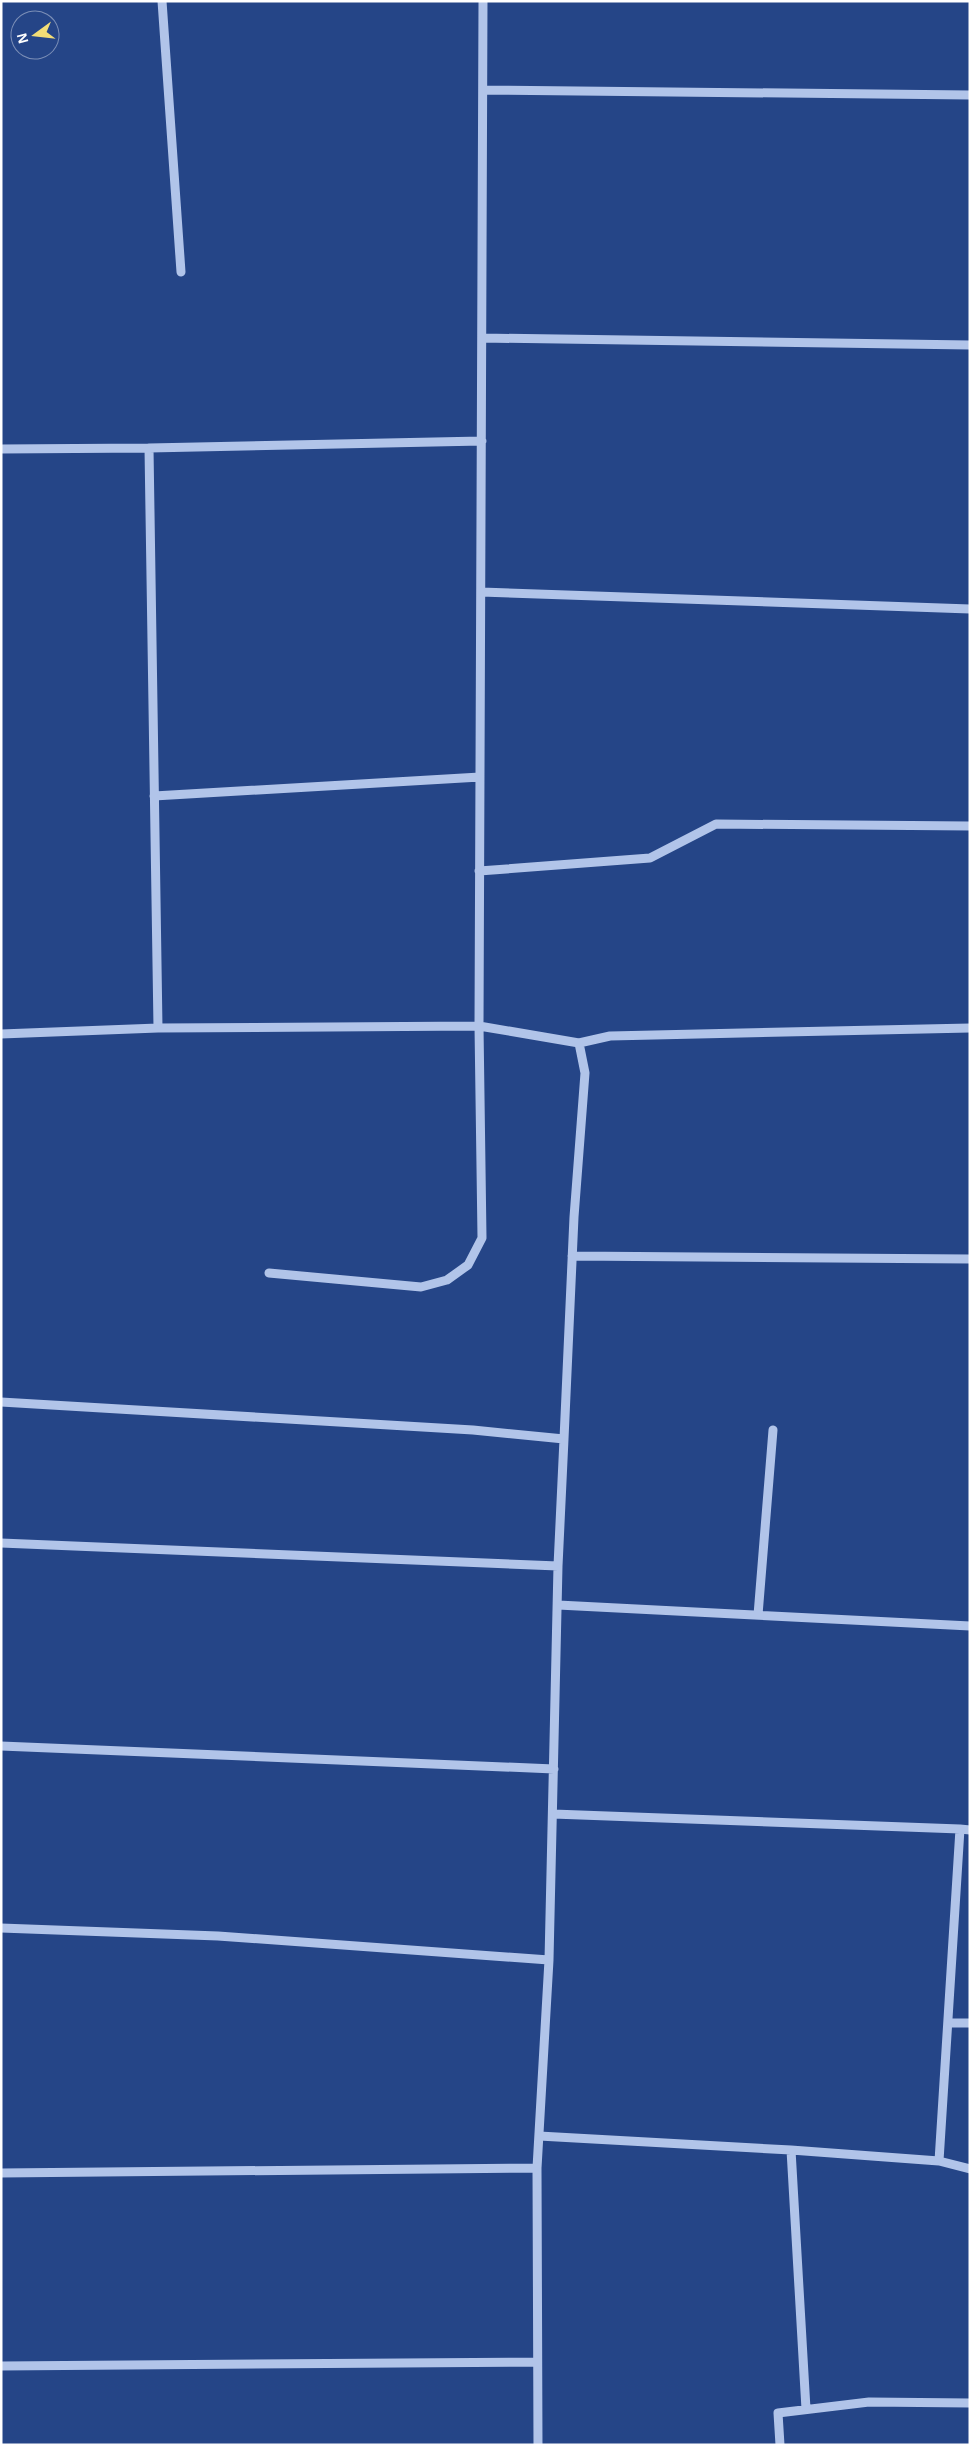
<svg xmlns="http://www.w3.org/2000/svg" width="971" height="2446" font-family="Arial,sans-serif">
	<rect width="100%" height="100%" fill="#254587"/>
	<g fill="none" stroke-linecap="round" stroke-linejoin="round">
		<path stroke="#b1c4e9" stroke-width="9" d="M162,1L181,272
			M483,90L970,95
			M482,338L970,345
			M1,449L149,448
			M481,592L970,609
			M154,796L480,777
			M479,871L650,858L716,824L970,826
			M158,1028L149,448L482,441
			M1,1034L158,1028L479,1026L579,1043L585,1073L574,1217L564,1439L558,1566L549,1960L537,2168L538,2445
			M579,1043L610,1036L970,1028
			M572,1256L970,1259
			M269,1273L421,1287L447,1280L468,1265L482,1238L479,1026L483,1
			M1,1402L473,1430L564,1439
			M1,1543L558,1566
			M558,1605L970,1626
			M758,1615L773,1430
			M1,1746L554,1769
			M553,1814L960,1829L939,2161
			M960,1829L970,1830
			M1,1928L218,1936L549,1960
			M948,2023H970
			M539,2136L791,2150L939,2161L970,2169
			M791,2150L806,2409
			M1,2173L537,2168
			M1,2366L537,2362
			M780,2445L778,2413L869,2402L970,2403"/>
	</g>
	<rect width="971" height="2446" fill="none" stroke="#ffffff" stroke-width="5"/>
	<g transform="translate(35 35) rotate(255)"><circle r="24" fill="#254587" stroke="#7c8fb7"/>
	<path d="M0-4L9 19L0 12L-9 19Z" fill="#f2dd76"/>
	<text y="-8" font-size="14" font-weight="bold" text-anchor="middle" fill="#ffffff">N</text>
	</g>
</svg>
